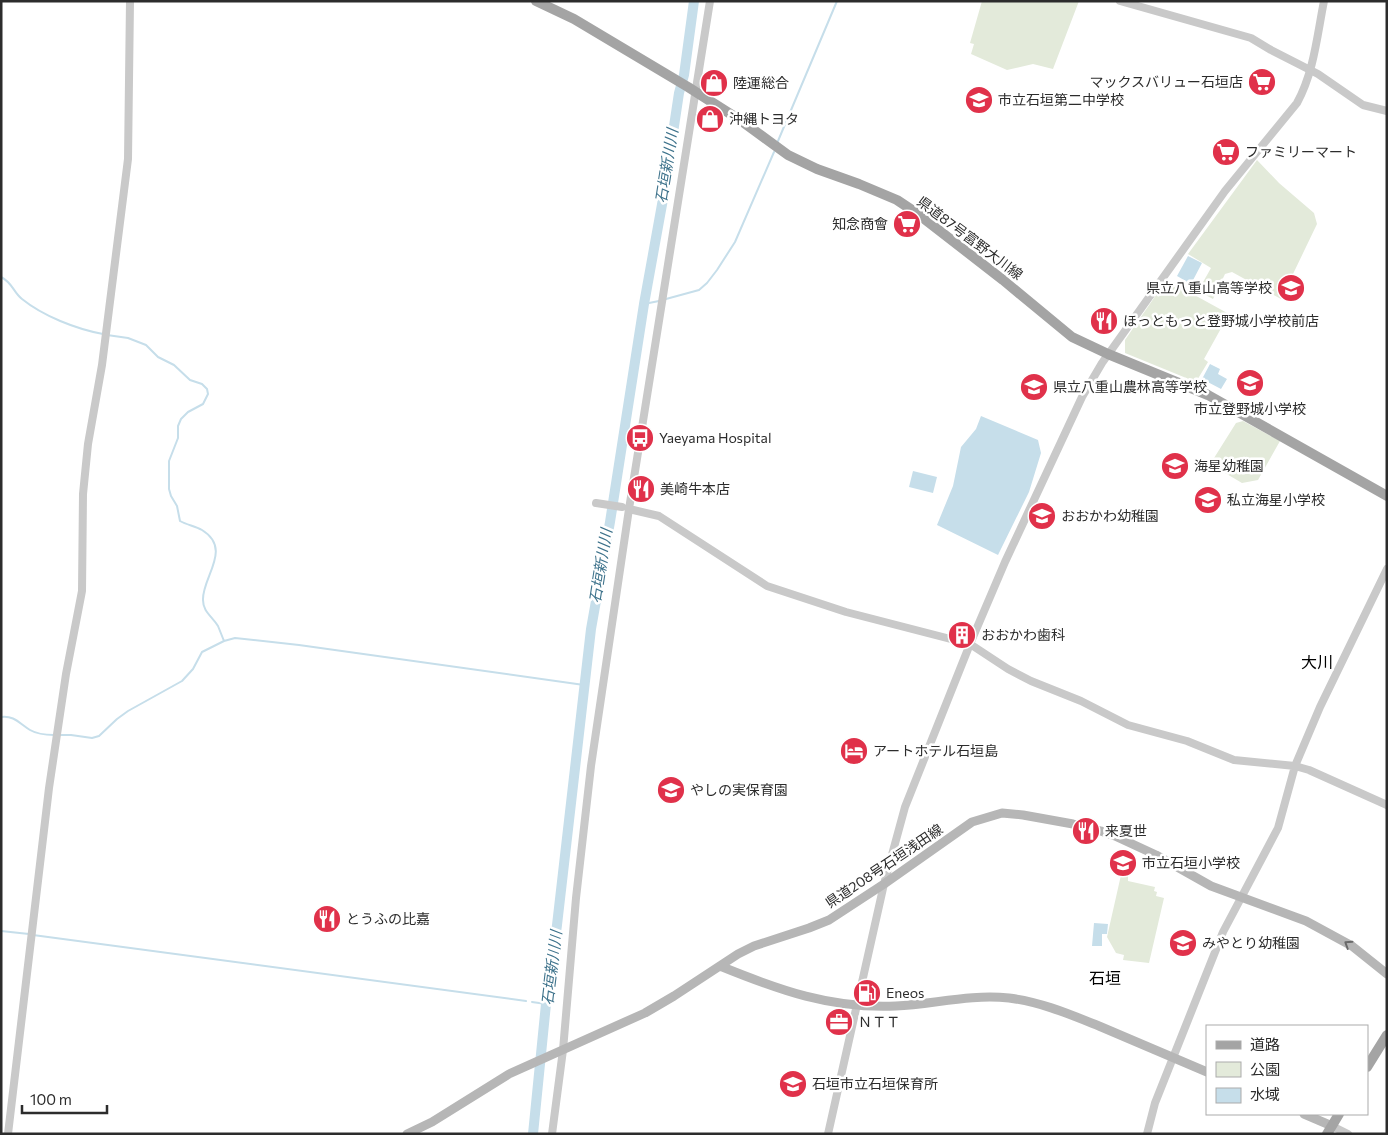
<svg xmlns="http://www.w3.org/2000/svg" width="1388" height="1135" font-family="Commissioner,'Noto Sans JP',sans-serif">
	<rect width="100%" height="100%" fill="#fff"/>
	<path fill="#e3eada" d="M982,1H1079L1053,69L1033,64L1007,70L971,54L974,44L970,43Z
		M1257,160L1279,183L1314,213L1317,224L1281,299L1232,272L1225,274L1213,299L1198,291L1211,268L1188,254Z
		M1169,281L1229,314L1204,359L1208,362L1196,382L1125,353V340L1165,282Z
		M1243,421L1280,441L1258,480L1242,483L1220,470L1214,458L1236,423Z
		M1121,875L1128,876V881L1155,887L1154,891L1157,892L1156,896L1164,898L1149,963L1123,960L1124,955L1116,953L1107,937Z"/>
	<path fill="#c6deea" d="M1188,256L1202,263L1191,284L1177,276Z
		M1210,364L1220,369L1218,374L1227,379L1221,389L1202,379Z
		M981,416L1038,440L1041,453L1029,492L998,555L937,525L953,486L961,447L976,429Z
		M913,471L937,477L933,493L909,487Z
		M1094,923L1108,924L1107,934H1102V946H1092Z"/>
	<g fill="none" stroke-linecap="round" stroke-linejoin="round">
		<path stroke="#c6deea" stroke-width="2" d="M778,141L837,1
			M1,277C13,283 13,292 22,299C43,316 76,329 103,334
			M666,299L699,290L707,283L717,270L735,242L774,152
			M644,304L659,301
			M107,335L128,338L146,345L158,357L174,365L190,380L202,384L207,389L208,394L203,404L188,412L181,419L178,426V438L169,461V489L171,496L177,506L180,521C187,525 195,526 202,530C233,549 202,577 203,600C203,612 212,616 218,626C220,631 222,636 224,641
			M1,717C14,715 20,724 30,730C37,734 46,735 54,735
			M59,735H71L92,738L99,736L117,719L128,711L182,681L193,669L202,652L224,641L235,638L299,645L584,685
			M1,931L29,934
			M33,935L526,1001
			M532,1002L546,1004"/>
		<path stroke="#c6deea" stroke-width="10" d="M533,1134L546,1004L557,925L591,629L610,522L644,304L663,199L679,93L684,75L694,1"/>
		<path stroke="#c9c9c9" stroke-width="8" d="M1120,1L1251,38L1271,50L1318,74L1363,105L1387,111
			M596,503L622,507
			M629,509L659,516L767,586L846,612L970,644L1008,669L1031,681L1081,701L1128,725L1187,741L1234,760L1295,766L1309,770L1387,805
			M1332,1126L1348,1134
			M8,1134L49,788L66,674L82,591L83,494L88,444L102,365L128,159L130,1
			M552,1134L563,1050L576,898L591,766L629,509L710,1
			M828,1134L884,884L905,807L970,644L1005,562L1082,397L1102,363L1225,191L1297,103C1314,72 1317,36 1324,1
			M1147,1134L1155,1103L1223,932L1278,828L1295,766L1320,707L1387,569"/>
		<path stroke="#b6b6b6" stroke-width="9" d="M720,966C779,990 831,1009 896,1006C934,1004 970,994 1009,998C1041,1002 1069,1014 1099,1026C1135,1041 1171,1057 1207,1072
			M1304,1114L1332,1126
			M407,1134L432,1122L509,1074L645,1013L674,996L738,954L754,946L809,928L829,920L884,884L972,822L1002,813L1023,815L1073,824L1101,831L1115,836L1156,855L1211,886L1306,921L1352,946L1387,974"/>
		<path stroke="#a4a4a4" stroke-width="10" d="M536,1L574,19L688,87L740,120L788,155L817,169L859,184L897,200L918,214L1003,280L1072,337L1108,354L1208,395L1387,496
			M1367,1067L1387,1035
			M1327,1134L1339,1114"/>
	</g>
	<defs><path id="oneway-chevron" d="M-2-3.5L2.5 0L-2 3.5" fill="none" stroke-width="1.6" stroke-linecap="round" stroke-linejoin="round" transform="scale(1.25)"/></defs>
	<use stroke="#6a6a6a" href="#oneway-chevron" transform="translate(1348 944) rotate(-147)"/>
	<defs>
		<symbol id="supermarket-disc" viewBox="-11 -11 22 22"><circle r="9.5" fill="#e0314a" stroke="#fff"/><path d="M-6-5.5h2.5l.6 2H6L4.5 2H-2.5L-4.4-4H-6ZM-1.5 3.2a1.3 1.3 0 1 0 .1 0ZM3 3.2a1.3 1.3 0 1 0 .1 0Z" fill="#fff"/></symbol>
		<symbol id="shop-disc" viewBox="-11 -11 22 22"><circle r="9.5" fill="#e0314a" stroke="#fff"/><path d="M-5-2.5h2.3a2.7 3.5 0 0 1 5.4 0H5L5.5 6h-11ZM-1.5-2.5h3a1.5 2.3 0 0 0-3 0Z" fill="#fff"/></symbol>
		<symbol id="school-disc" viewBox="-11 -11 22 22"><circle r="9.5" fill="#e0314a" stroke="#fff"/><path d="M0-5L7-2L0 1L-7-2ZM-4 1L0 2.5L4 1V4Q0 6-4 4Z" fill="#fff"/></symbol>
		<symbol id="restaurant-disc" viewBox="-11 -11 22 22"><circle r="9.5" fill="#e0314a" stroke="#fff"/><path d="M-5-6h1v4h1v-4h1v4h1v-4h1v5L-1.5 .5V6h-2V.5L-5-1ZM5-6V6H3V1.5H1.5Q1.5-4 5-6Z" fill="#fff"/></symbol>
		<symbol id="bus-disc" viewBox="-11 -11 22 22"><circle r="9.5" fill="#e0314a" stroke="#fff"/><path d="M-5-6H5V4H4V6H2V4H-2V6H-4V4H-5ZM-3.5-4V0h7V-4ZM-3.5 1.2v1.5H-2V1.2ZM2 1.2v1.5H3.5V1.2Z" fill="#fff"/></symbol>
		<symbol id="building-disc" viewBox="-11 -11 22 22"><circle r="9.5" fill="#e0314a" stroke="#fff"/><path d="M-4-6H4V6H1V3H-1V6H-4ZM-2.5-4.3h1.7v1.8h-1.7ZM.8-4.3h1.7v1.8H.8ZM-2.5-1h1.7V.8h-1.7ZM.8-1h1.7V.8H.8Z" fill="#fff"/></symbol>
		<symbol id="hotel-disc" viewBox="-11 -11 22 22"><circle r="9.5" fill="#e0314a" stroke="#fff"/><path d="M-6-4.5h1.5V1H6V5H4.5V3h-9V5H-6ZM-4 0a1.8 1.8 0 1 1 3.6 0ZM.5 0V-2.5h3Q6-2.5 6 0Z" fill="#fff"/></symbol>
		<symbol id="fuel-disc" viewBox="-11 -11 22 22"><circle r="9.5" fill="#e0314a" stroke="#fff"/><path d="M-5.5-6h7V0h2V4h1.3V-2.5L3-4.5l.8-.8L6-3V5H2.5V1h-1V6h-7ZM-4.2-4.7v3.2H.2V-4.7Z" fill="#fff"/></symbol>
		<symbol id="office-disc" viewBox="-11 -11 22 22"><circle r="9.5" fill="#e0314a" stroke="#fff"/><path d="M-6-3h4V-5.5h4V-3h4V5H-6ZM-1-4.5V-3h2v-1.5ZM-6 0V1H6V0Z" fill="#fff"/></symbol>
	</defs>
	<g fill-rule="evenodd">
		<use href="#supermarket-disc" x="1246" y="66" width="32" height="32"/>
		<use href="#shop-disc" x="698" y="67" width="32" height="32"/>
		<use href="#school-disc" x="963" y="84" width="32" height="32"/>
		<use href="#shop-disc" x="694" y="103" width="32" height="32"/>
		<use href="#supermarket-disc" x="1210" y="136" width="32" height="32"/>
		<use href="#supermarket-disc" x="891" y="208" width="32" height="32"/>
		<use href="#school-disc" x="1275" y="272" width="32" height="32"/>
		<use href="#restaurant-disc" x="1088" y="305" width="32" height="32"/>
		<use href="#school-disc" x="1234" y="367" width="32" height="32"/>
		<use href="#school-disc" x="1018" y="371" width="32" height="32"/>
		<use href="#bus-disc" x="624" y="422" width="32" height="32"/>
		<use href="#school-disc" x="1159" y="450" width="32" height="32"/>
		<use href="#restaurant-disc" x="625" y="473" width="32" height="32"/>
		<use href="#school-disc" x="1192" y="484" width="32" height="32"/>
		<use href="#school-disc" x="1026" y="500" width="32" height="32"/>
		<use href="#building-disc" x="946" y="619" width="32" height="32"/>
		<use href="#hotel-disc" x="838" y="735" width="32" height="32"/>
		<use href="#school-disc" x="655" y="774" width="32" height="32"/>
		<use href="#restaurant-disc" x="1070" y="815" width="32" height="32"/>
		<use href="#school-disc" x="1107" y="847" width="32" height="32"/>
		<use href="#restaurant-disc" x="311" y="903" width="32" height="32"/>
		<use href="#school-disc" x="1167" y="927" width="32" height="32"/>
		<use href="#fuel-disc" x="851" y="977" width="32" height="32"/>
		<use href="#office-disc" x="823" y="1006" width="32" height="32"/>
		<use href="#school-disc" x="777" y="1068" width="32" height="32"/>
	</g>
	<g text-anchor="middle" stroke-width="5" stroke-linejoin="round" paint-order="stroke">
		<g font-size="14" fill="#2c2c2c" stroke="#fff" text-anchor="start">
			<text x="1243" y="87" text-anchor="end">マックスバリュー石垣店</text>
			<text x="733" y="88">陸運総合</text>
			<text x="998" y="105">市立石垣第二中学校</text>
			<text x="729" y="124">沖縄トヨタ</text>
			<text x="1245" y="157">ファミリーマート</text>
			<text x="888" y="229" text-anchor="end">知念商會</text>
			<text x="1272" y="293" text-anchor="end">県立八重山高等学校</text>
			<text x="1123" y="326">ほっともっと登野城小学校前店</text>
			<text x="1053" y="392">県立八重山農林高等学校</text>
			<text x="1250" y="414" text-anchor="middle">市立登野城小学校</text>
			<text x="659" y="443">Yaeyama Hospital</text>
			<text x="1194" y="471">海星幼稚園</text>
			<text x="660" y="494">美崎牛本店</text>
			<text x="1227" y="505">私立海星小学校</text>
			<text x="1061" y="521">おおかわ幼稚園</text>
			<text x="981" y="640">おおかわ歯科</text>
			<text x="873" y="756">アートホテル石垣島</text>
			<text x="690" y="795">やしの実保育園</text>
			<text x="1105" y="836">来夏世</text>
			<text x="1142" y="868">市立石垣小学校</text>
			<text x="346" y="924">とうふの比嘉</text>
			<text x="1202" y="948">みやとり幼稚園</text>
			<text x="886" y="998">Eneos</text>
			<text x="858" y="1027">ＮＴＴ</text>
			<text x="812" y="1089">石垣市立石垣保育所</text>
		</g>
		<g font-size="14" fill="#2c2c2c" stroke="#fff">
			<text transform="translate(970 238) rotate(37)" y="5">県道87号富野大川線</text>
			<text transform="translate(884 866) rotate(-34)" y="5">県道208号石垣浅田線</text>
		</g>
		<g font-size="15" font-style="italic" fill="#3d728b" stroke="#fff">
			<text transform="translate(667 166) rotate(-81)" y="5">石垣新川川</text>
			<text transform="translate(601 566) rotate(-81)" y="5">石垣新川川</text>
			<text transform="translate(552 968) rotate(-83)" y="5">石垣新川川</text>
		</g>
		<g font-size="16" fill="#000" stroke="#fff">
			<text x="1317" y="668">大川</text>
			<text x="1105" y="984">石垣</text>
		</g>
	</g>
	<rect width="1388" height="1135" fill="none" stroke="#2c2c2c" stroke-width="5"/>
	<rect x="1206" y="1025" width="162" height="90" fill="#ffffff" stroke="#ababab"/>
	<rect x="1216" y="1041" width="25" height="8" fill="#a4a4a4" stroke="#ababab"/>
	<text x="1250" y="1050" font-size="15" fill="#2c2c2c">道路</text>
	<rect x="1216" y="1062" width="25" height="15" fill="#e3eada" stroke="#ababab"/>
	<text x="1250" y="1075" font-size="15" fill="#2c2c2c">公園</text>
	<rect x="1216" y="1088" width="25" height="15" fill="#c6deea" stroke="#ababab"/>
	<text x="1250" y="1100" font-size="15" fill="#2c2c2c">水域</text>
	<path d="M22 1105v8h85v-8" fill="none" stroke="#2c2c2c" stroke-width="2.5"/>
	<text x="30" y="1105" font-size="15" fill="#2c2c2c" stroke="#ffffff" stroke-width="4" paint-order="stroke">100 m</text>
</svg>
